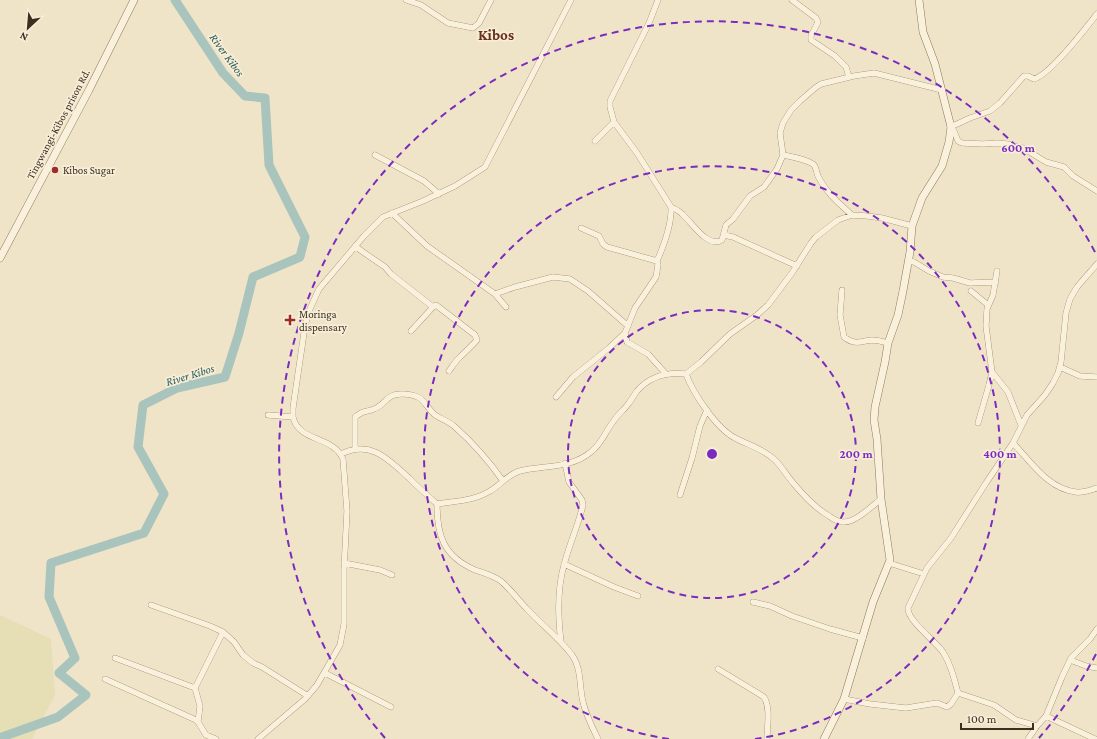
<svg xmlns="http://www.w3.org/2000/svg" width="1097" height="739" font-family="'Crimson Pro',serif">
	<rect width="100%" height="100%" fill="#f0e4c8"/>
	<path fill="#e6deb5" d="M0,615L51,639L55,695L32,739H0Z"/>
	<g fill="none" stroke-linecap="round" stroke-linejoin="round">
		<path stroke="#a9c4bc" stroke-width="9" d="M1,739L2,737L58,717L86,695L59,673L75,658L49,597L51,563L144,533L164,494L138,447L143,405L177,388L225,377L239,333L253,277L300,257L305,237L269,165L265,98L245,96L223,73L175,0"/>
		<defs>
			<path id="minor" d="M406,0L421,5L448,23L473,28L479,23L491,0
				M658,0L649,23L610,101V107L614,122L637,153L671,207C672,224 664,245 657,261L658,265L656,277L635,308L625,333L627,342L648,354L666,374
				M792,0L816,18L818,22L811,36V40L835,56L846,67L849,77
				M950,126L955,125L970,118L990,111L1000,103L1024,76H1028L1034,79C1050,75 1086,28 1097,14
				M951,127L954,131L958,141L962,143L983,144L997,143L1007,144L1023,148L1046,162L1064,167L1073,176L1097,191
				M595,141L614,122
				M375,155L424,181L439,194
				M783,155C793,157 805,159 813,164C817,167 816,174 819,178C827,194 840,204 852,215
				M671,207C676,209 682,213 686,218C695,227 709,248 722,240L726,225L733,219L750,196L764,187L777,169L783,155L780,133L783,123L791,110L800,101L815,88L821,84L854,76L874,73L942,90
				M392,213L427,246L495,294L506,307
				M581,228L599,236L603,244L607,247L657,261
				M724,235L733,237L797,266
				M355,246L363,252L385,267L391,274L433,307
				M909,261L914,262L929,271L943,277L953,278L970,283L996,282
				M842,290L840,315L844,337C856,346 860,341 872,340C878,340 883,342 888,343
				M971,291L988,305
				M495,294L515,287L553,277L570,279L588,291L628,326
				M411,331L433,307L436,305L475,335L477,340C471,347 465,352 459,358C455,362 452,367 449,371
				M1060,367L1080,376L1097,377
				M992,372L1008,392L1021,425
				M686,374C693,393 716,428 735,438C748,445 764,449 775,460C782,467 787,476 794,484C804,496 815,508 829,516C833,519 838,522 843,522C855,523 872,506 881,499
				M556,397L573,377L609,348L625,333
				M268,415L293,417
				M978,423L989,385L992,372L986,326L987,309L993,295L997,271
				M1013,443C1031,462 1048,489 1076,492C1083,493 1090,490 1097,488
				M355,449V417C365,409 364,413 374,409C386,405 386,393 403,394C425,395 422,403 435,415C441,419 448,421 454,426C472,442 489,461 503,481
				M341,454C371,439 389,460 409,478C418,487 428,496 437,504C437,535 443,556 475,570C484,573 495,576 502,582C511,590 519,601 527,609C542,625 559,638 572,655C582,669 579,687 583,702C586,715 592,727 598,739
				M680,495L692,458L700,426L707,410
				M437,504C456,501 474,501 490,491C501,485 508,474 520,471C544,465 572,469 592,451C602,443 605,432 613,422C617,415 624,410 629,403C632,399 634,395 637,391C650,376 668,372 686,374L701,362L730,334L757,315L768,305L792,273L811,243L816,237L838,220L852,215L867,216L882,218L912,226
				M344,563L380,570L392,575
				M889,563L924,574
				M564,564L614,587L638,596
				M753,602L770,606L792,616L830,629L863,638
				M151,605L210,626L223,632L234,642L243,655L253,663L262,667L308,696
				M561,642C558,617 557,589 564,565C569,545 578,526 583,505L582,500L569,482L565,463
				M115,658L195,688
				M1070,660L1086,666L1097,668
				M718,669L764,697C771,709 767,726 767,739
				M325,673L391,707
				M105,679L196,720L198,722L206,735L216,739
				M958,693L994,705L1016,720L1037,726
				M844,699L870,704L906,708L937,703L947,707L951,704L958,693C954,678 951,665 943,652C935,641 907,620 908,608L927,568L951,538L986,483L1013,443L1027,415L1045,395L1053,383L1058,373L1061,362L1066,313L1070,299L1077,287L1097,264
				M1046,716L1095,739
				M198,722L200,706L195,688L223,632
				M258,739L305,699L317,685L340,645L344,624V570L347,511L343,459C334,436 298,442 293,417V408L305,326L309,311L319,289L364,236L383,217L423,201L455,186L485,167L571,0
				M1028,739L1037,726L1046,716L1062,677L1071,658L1090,639L1097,629"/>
			<path id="tertiary" d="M0,258L89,90L134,0
				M824,739L844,699L873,602L890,560L881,499L877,439L874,420L875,407L885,362L888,343L898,315L903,291L910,252L912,226L922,198L942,166L949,142L951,127L935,64L923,32L919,0"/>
		</defs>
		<use href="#minor" stroke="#8d765c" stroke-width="6"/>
		<use href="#tertiary" stroke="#8d765c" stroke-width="8"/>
		<use href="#minor" stroke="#faf1dc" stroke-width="5.5"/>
		<use href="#tertiary" stroke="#faf1dc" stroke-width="7"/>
	</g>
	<g fill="none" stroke="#7b2cbf" stroke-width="2" stroke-dasharray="7 5">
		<circle cx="712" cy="454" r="144"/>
		<path d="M669 739A288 288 0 1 1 755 739"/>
		<path d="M1096 654A433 433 0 0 1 1039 738M385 738A433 433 0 1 1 1096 254"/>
	</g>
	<g fill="#9e2a2b" stroke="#f7eed8" stroke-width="1.5">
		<circle cx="55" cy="170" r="4"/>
		<path d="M288 314h4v4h4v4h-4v4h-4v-4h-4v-4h4z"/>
	</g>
	<g text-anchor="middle" stroke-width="3.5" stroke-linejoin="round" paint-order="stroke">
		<g font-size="11" fill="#3d2e20" stroke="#f7eed8">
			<text transform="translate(58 124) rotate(-62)" y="4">Tingwangi-Kibos prison Rd.</text>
		</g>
		<g font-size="11" fill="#3d2e20" stroke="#f7eed8" text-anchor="start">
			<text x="63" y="174">Kibos Sugar</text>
			<text x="299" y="318">Moringa<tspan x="299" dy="13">dispensary</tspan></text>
		</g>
		<g font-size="12" font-style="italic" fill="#2f5d5a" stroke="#f7eed8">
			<text transform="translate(227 55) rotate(54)" y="4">River Kibos</text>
			<text transform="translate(190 375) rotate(-17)" y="4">River Kibos</text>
		</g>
		<g font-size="15" font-weight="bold" fill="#6b2e1e" stroke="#f7eed8">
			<text x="496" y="40">Kibos</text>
		</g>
	</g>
	<circle cx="712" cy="454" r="6" fill="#7b2cbf" stroke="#f7eed8" stroke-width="2"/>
	<g font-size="12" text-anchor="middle" font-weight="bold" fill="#7b2cbf" stroke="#f7eed8" stroke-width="3.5" stroke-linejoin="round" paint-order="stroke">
		<text x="1018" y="152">600 m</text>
		<text x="856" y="458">200 m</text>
		<text x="1000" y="458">400 m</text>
	</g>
	<g transform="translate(28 28) rotate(206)" stroke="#f7eed8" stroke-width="3" paint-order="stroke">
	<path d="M0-3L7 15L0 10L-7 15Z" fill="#3d2e20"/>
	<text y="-6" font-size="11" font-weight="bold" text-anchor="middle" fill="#3d2e20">N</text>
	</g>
	<path d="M961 723v6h72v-6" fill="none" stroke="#3d2e20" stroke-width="2"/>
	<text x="967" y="723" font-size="12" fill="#3d2e20" stroke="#f7eed8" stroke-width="3" paint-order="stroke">100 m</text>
</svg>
